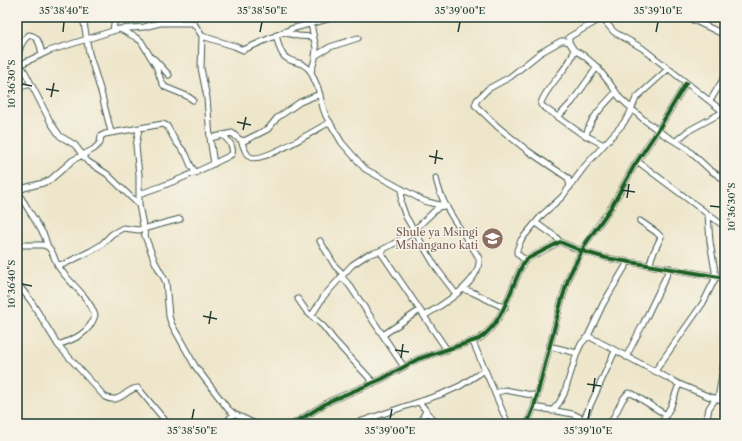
<svg xmlns="http://www.w3.org/2000/svg" width="742" height="441" font-family="'Libre Caslon Text',serif">
	<rect width="100%" height="100%" fill="#f7f3e8"/>
	<filter id="ink" filterUnits="userSpaceOnUse"><feTurbulence type="fractalNoise" baseFrequency=".025" numOctaves="2"/><feDisplacementMap in="SourceGraphic" scale="8" xChannelSelector="R" yChannelSelector="G"/><feConvolveMatrix kernelMatrix="1 2 1 2 8 2 1 2 1" color-interpolation-filters="sRGB"/></filter>
	<filter id="wash" filterUnits="userSpaceOnUse"><feTurbulence type="fractalNoise" baseFrequency=".012" numOctaves="4" result="noise"/><feDisplacementMap in="SourceGraphic" scale="16" xChannelSelector="R" yChannelSelector="G"/><feGaussianBlur stdDeviation="0.9" result="paint"/><feColorMatrix in="noise" values="0 0 0 0 0 0 0 0 0 0 0 0 0 0 0 0 0 1.4 0 .05"/><feComposite in="paint" operator="in"/></filter>
	<g filter="url(#wash)">
		<rect width="100%" height="100%" fill="#eee6cb"/>
	</g>
	<g filter="url(#ink)">
		<g fill="none" stroke-linecap="round" stroke-linejoin="round">
			<defs>
				<path id="street" d="M83,17L89,53L101,92L111,132
					M604,17L569,37V42L574,50C573,64 546,86 541,103V105L579,132L604,145
					M687,17L725,35
					M602,18L614,32L642,48L725,113
					M311,24L316,48L315,59L311,72L318,88L323,108L326,116L342,143L365,169L424,201L447,207
					M120,29L135,37L141,41L156,66L162,83L165,87L187,96L193,100
					M113,31L115,17
					M283,32L298,36L313,37
					M276,35C278,41 279,51 284,56C293,65 302,59 311,72
					M202,36L201,68L207,98L210,138L214,164
					M569,42L565,41H561L540,53L510,77L488,89L477,100L475,105L498,127L528,151L568,178L570,187
					M574,50L583,55L597,67L611,85L620,98L643,119L663,134L686,148L710,170L725,180
					M315,56L330,47L358,38
					M154,59L169,75
					M20,64L25,72L51,123L60,136L75,145L87,161L107,174L139,205
					M19,65C17,53 19,43 29,35C39,36 40,46 42,54
					M17,66L49,51L119,29L144,27L160,23H192L195,25L202,36L234,46L243,50L291,29L335,17
					M17,88L31,84
					M710,101L725,76
					M558,117L572,102L597,67
					M139,129L136,146L139,175V205L145,236L155,262L166,282L169,316L171,323L195,366L228,409L234,414L256,424
					M586,136C589,119 604,105 616,92
					M210,138L232,133L239,139L244,141L268,129L277,118L300,102L320,94
					M241,140C243,145 245,154 250,157C262,164 317,129 330,122
					M676,141L688,131L723,112
					M637,161L725,227
					M402,189L401,203L406,217L437,269L456,294
					M17,191L44,235L48,247
					M18,192L24,188L43,183L50,180L73,160L94,149L100,143L101,136L105,134L163,124L167,126L176,142L186,154L191,166L196,173
					M139,194C171,184 200,171 229,156L232,154C234,146 229,140 222,135
					M640,221L656,232L661,237L652,256L650,264
					M536,223L556,237L560,242
					M320,241L335,266L343,274
					M17,245H43L48,247C54,252 54,260 58,266C69,283 88,295 95,315C90,333 75,339 58,345
					M380,251L447,350
					M526,260L521,257L517,253V250L521,240L542,215L562,197L585,166L622,125L629,115L636,98L668,69
					M57,265L64,264L91,251L101,245L112,234L123,228L139,230L180,219
					M341,276L350,286L404,367
					M17,283L31,301L58,345L105,397C121,405 126,388 138,388L168,424
					M462,289L472,292L505,308
					M298,299L307,312L324,327L334,340L374,383
					M312,315L324,296L352,265L367,255L380,251L408,236L444,202
					M424,316C442,305 482,282 479,258C464,232 442,209 436,178
					M383,335L420,310
					M588,336L679,384L710,397L725,401
					M473,342L508,424
					M549,346L577,353
					M626,357L643,324L670,268
					M655,371L703,303L716,277L710,242L708,215
					M495,393L505,390L537,396
					M718,399L725,356
					M419,402L437,424
					M534,407L573,414L593,424
					M552,411L559,403L564,394L577,353L581,344L588,336L603,304L628,262
					M584,419L615,351
					M203,424L211,423H225
					M224,424L234,414
					M293,424L330,401L382,379L418,359L479,339C505,321 510,288 524,262L527,259L560,242L582,251L606,258L725,278
					M353,424L442,394L460,386L485,370
					M419,424L426,411
					M527,424L534,407L560,306L569,276L586,243L612,206L634,166L658,130L686,83
					M610,424L623,399L628,393L633,394L666,415
					M661,424L671,406L679,384
					M706,424L709,408L716,398"/>
			</defs>
			<use href="#street" stroke="#3e564b" stroke-width="7"/>
			<use href="#street" stroke="#fff" stroke-width="5"/>
			<defs>
				<path id="cycleway" d="M293,424L330,401L382,379L418,359L479,339C505,321 510,288 524,262L527,259L560,242L582,251L606,258L725,278
					M527,424L534,407L560,306L569,276L586,243L612,206L634,166L658,130L686,83"/>
			</defs>
			<use href="#cycleway" stroke="#f7f3e8" stroke-width="6"/>
			<use href="#cycleway" stroke="#1b5e20" stroke-width="4"/>
		</g>
	</g>
	<path fill="none" stroke="#1f3d34" stroke-width="1.5" d="M63,32L64,22M260,32L262,22M458,32L460,22M656,32L658,22M22,84L32,86M46,89L59,91M51,97L54,83M237,122L251,125M243,130L246,117M429,156L443,159M435,164L437,150M621,190L635,192M627,198L629,184M710,206L720,207M22,284L32,286M203,316L217,319M209,324L211,311M395,350L409,352M401,358L403,344M587,384L601,386M593,392L595,378M192,419L194,409M390,419L392,409M588,419L590,409"/>
	<defs>
		<symbol id="school-disc" viewBox="-11 -11 22 22"><circle r="9.5" fill="#8d6e63" stroke="#f7f3e8"/><path d="M0-5L7-2L0 1L-7-2ZM-4 1L0 2.5L4 1V4Q0 6-4 4Z" fill="#fff"/></symbol>
	</defs>
	<g fill-rule="evenodd">
		<use href="#school-disc" x="480" y="226" width="25" height="25"/>
	</g>
	<g text-anchor="middle" stroke-width="3" stroke-linejoin="round" paint-order="stroke">
		<g font-size="11" fill="#785e54" stroke="#f7f3e8" text-anchor="end">
			<text x="478" y="236">Shule ya Msingi<tspan x="478" dy="13">Mshangano kati</tspan></text>
		</g>
	</g>
	<rect width="742" height="441" fill="none" stroke="#f7f3e8" stroke-width="44"/>
	<rect x="22" y="22" width="698" height="397" fill="none" stroke="#1f3d34" stroke-width="1.5"/>
	<g font-size="10" text-anchor="middle" fill="#1f3d34">
		<text x="64" y="14">35°38'40"E</text>
		<text x="262" y="14">35°38'50"E</text>
		<text x="460" y="14">35°39'00"E</text>
		<text x="658" y="14">35°39'10"E</text>
		<text transform="translate(11 84) rotate(-90)" y="4">10°36'30"S</text>
		<text transform="translate(731 207) rotate(-90)" y="4">10°36'30"S</text>
		<text transform="translate(11 284) rotate(-90)" y="4">10°36'40"S</text>
		<text x="192" y="434">35°38'50"E</text>
		<text x="390" y="434">35°39'00"E</text>
		<text x="588" y="434">35°39'10"E</text>
	</g>
</svg>
